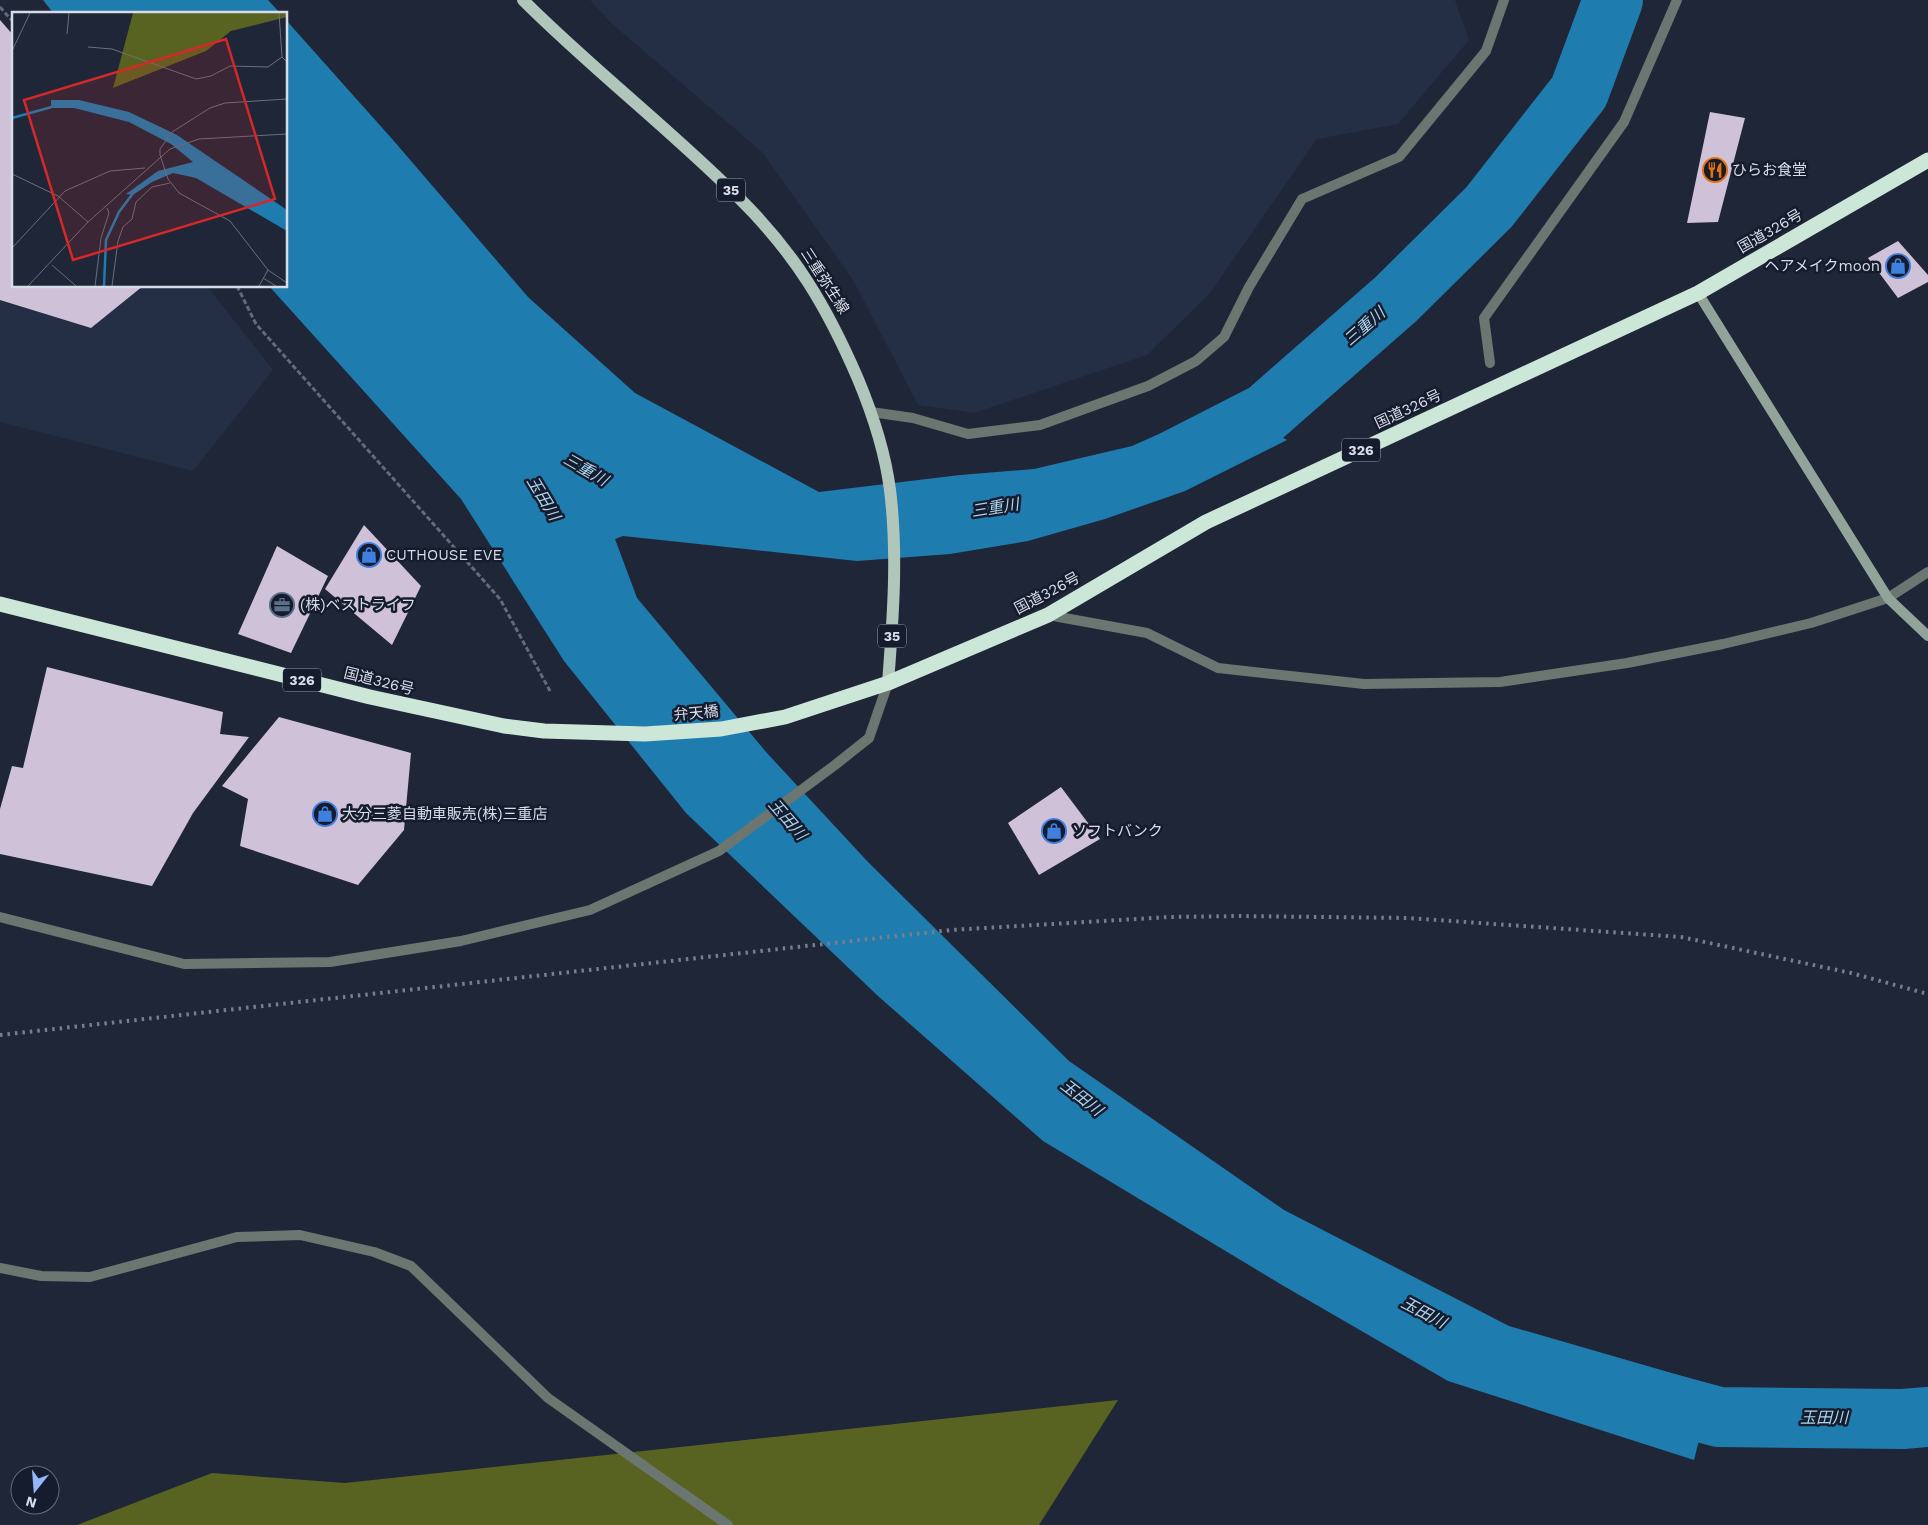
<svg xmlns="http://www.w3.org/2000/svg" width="1928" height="1525" font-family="'Work Sans','Noto Sans JP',sans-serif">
	<rect width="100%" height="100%" fill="#1f2637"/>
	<path fill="#242e45" d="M590,0H1455L1469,40L1398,124L1317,139L1210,293L1147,355L974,413L918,405L853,280L762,152L612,24Z
		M0,27L14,286H207L273,370L193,471L0,422Z"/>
	<path fill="#596321" d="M1118,1400L1039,1525H77L212,1473L345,1483Z"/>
	<path fill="#1f7cae" d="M43,0H268L281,14H54Z
		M286,20L393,140L528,297L635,393L819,492L960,475L1034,469L1132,446L1226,404L1287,440L1185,491L1105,519L1028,541L950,554L857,561L623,536L615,539L637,598L766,752L868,862L1069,1061L1284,1210L1509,1326L1713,1385L1694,1460L1448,1381L1282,1285L1043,1141L878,996L686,813L564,661L461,499L269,286H286Z"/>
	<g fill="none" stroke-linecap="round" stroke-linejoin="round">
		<path stroke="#1f7cae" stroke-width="60" d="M1178,458L1266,413L1396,299L1489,207L1579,92L1613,0
			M1625,1392L1719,1417L1903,1419L1928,1417"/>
	</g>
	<path fill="#cfc1d8" d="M0,20L14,36V286H143L91,328L0,300Z
		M1710,112L1745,118L1718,222L1687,223Z
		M1898,241L1928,275V282L1898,298L1868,258Z
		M364,525L421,586L392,645L325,589Z
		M277,546L328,576L291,653L238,634Z
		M47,667L223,712L220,734L249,737L193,813L152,886L0,854V809L12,766L23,768Z
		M279,717L411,753L404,830L358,885L240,846L248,799L222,786Z
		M1061,787L1100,839L1039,875L1008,823Z"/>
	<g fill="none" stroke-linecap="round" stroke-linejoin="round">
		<path stroke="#646a79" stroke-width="3" stroke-dasharray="5 2.5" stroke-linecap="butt" d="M0,7L14,23
			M237,286L256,324L500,599L550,691"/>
		<path stroke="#6b7670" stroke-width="10" d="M1490,363L1484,318L1624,122L1677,0
			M871,412L913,418L968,434L1040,425L1148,386L1196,361L1224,337L1249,287L1302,199L1399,157L1486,51L1504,0
			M1048,615L1147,633L1218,668L1364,684L1500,682L1627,663L1723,644L1811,623L1888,598L1928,572
			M0,917L184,964L330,962L461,941L590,910L719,851L835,765L869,738L888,683
			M0,1268L41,1276L90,1277L237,1237L300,1235L374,1252L411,1266L548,1398L728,1525"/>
		<path stroke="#92a39a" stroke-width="10" d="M1698,293L1888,598L1928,636"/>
		<path stroke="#b1c6bb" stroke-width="12" d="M523,0C592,69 670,129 739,198C795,253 827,307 858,379C873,415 885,451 890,490C898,554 893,618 888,683"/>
		<path stroke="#cce7d8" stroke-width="15" d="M0,604L370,697L504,726L544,731L645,734L721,729L785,717L888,683L1048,615L1206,522L1698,293L1928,160"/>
		<path stroke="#787e8d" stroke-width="4" stroke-dasharray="2.5 5" stroke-linecap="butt" d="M0,1035L951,930L1170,917L1237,916L1408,918L1681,937L1851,973L1928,994"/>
	</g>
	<defs>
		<symbol id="restaurant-ring" viewBox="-11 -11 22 22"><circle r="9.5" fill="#151c2d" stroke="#e8710a" stroke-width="1.5"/><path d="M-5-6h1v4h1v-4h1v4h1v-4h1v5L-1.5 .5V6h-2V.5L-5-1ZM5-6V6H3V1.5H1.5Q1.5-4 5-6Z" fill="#e8710a"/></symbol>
		<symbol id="shop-ring" viewBox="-11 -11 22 22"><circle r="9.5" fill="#151c2d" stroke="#3f7fe0" stroke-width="1.5"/><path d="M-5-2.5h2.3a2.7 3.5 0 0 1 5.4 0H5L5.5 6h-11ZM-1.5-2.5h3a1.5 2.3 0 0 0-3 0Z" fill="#3f7fe0"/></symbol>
		<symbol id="office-ring" viewBox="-11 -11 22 22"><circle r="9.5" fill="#151c2d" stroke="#5c6f8a" stroke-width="1.5"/><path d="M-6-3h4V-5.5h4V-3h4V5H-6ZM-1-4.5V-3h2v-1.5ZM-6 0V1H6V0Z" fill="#5c6f8a"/></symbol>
	</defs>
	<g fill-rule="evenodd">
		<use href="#restaurant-ring" x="1701" y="156" width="28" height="28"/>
		<use href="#shop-ring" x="1884" y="252" width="28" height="28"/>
		<use href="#shop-ring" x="355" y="541" width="28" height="28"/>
		<use href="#office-ring" x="268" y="591" width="28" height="28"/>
		<use href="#shop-ring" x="311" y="800" width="28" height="28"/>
		<use href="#shop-ring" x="1040" y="817" width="28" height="28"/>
	</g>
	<g text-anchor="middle" stroke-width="5" stroke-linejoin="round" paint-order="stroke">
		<g fill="#151c2d" stroke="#9da2b0" stroke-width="1">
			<rect x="717" y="178.5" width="28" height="23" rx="4"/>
			<rect x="1342" y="438.5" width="38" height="23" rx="4"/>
			<rect x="878" y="624.5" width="28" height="23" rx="4"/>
			<rect x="283" y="668.5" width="38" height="23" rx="4"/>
		</g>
		<g font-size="14" font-weight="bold" fill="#d7dce8">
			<text x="731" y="195">35</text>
			<text x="1361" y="455">326</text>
			<text x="892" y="641">35</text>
			<text x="302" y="685">326</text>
		</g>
		<g font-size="15" fill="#d7dce8" stroke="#151c2d" text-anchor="start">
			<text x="1732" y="175">ひらお食堂</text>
			<text x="1880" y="271" text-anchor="end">ヘアメイクmoon</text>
			<text x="386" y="560">CUTHOUSE EVE</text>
			<text x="300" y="610">(株)ベストライフ</text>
			<text x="342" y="819">大分三菱自動車販売(株)三重店</text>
			<text x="1072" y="836">ソフトバンク</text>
		</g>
		<g font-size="15" fill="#d7dce8" stroke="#151c2d">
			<text transform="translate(1770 231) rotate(-30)" y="5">国道326号</text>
			<text transform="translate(825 281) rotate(57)" y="5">三重弥生線</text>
			<text transform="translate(1408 409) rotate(-25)" y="5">国道326号</text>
			<text transform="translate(1047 593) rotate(-28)" y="5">国道326号</text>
			<text transform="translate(379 681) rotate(14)" y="5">国道326号</text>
			<text transform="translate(696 713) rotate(-5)" y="5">弁天橋</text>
		</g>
		<g font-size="16" font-style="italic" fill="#acd4ef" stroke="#151c2d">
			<text transform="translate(1364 326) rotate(-41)" y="6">三重川</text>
			<text transform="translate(586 469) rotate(30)" y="6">三重川</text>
			<text transform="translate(544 498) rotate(59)" y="6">玉田川</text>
			<text transform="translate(995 507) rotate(-9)" y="6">三重川</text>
			<text transform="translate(788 819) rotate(49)" y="6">玉田川</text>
			<text transform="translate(1082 1097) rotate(38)" y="6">玉田川</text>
			<text transform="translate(1424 1312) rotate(28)" y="6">玉田川</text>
			<text x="1824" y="1423">玉田川</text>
		</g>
	</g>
	<g transform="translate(12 12)">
		<rect width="275" height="275" fill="#1f2637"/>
		<path d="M121,1H275V5L219,19L194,39L101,76Z" fill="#596321"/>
		<path d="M39,88H67L117,100L165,123L275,198V219L184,166L161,161L140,170L121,183L114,182L146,159L181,150L159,132L117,110L62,96H39Z" fill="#1f7cae"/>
		<path fill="none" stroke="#1f7cae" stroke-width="2.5" d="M0,106L47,93M92,274L94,228L107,200L125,176"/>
		<path fill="none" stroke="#696f7e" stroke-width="1" d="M267,1L270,45L275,50M55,22L57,1M76,35L100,37L184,67L199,64L218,54L256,55L270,45M0,39L18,1M148,143V137L160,120L198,96L213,91L275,87M148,143L156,167L167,181L218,209L256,258L275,271M0,162L46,184L76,210M0,236L53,179L98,159L133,156M40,253L64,274M251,266L264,274M16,274L76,210L158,137L187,127L275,122M83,274L89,226L97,201L95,196M100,274L106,229L111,215L120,207L124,190L140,175L158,171M247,274L256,258"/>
		<path fill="#d62828" fill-opacity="0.15" stroke="#d62828" stroke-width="2.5" d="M214,27L263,187L61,248L12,88Z"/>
		<rect width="275" height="275" fill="none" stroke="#d7dce8" stroke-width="2.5"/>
	</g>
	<g transform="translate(35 1490) rotate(197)"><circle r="24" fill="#151c2d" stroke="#636978"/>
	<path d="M0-4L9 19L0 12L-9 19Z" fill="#92b7fd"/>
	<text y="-8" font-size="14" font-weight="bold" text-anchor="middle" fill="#d7dce8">N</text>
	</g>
</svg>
